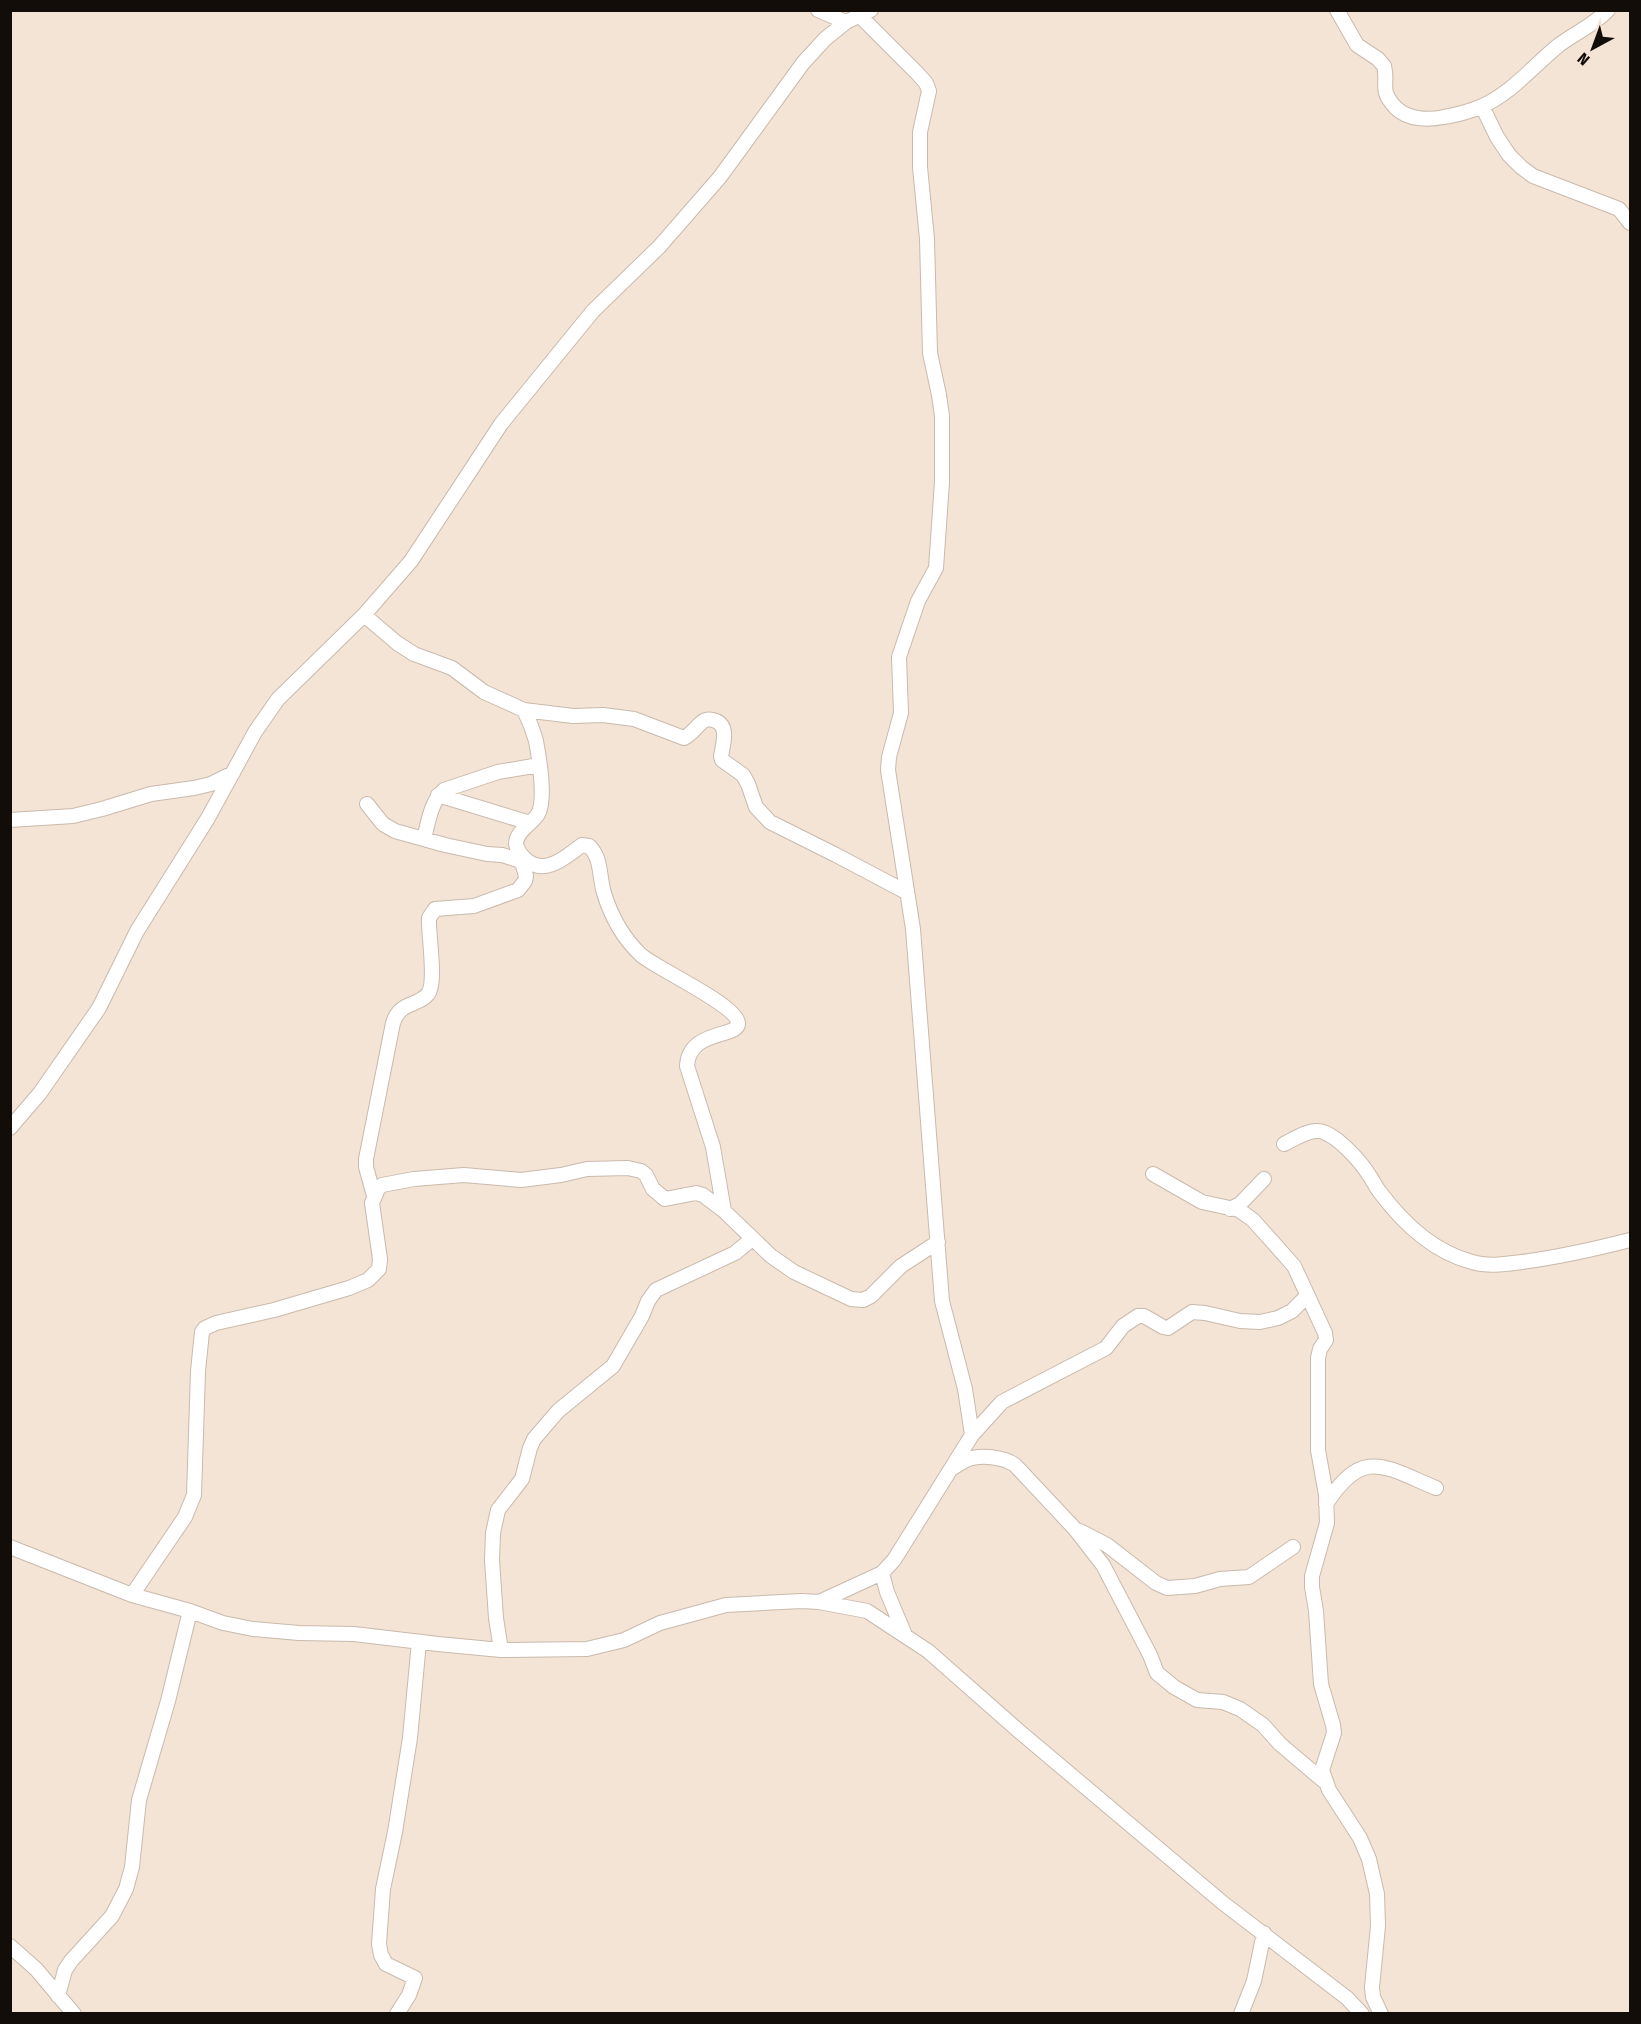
<svg xmlns="http://www.w3.org/2000/svg" width="1641" height="2024" font-family="'Fira Sans Condensed',sans-serif">
	<rect width="100%" height="100%" fill="#f4e4d6"/>
	<g fill="none" stroke-linecap="round" stroke-linejoin="round">
		<defs>
			<path id="minor" d="M818,10L846,22
				M1337,10L1357,45L1378,59L1384,66C1389,85 1378,89 1396,108C1408,120 1429,120 1444,117C1456,115 1468,112 1480,107C1511,94 1533,66 1559,45C1575,33 1594,25 1608,10
				M1482,106L1497,137L1509,155L1521,167L1533,176L1619,209L1630,223
				M364,615L397,643L414,654L452,668L484,692L524,710L573,716L603,715L634,719L684,738C692,734 695,728 702,722C706,719 711,719 716,721C729,726 723,745 721,756L722,760L743,775L748,784L756,807L770,822L836,855L906,892
				M524,710C529,720 533,730 536,741C539,757 546,800 538,814C532,824 516,831 516,844C517,850 521,855 525,859C545,877 565,857 582,845L589,846C602,858 599,877 604,893C611,916 624,939 641,955C657,969 737,1005 738,1023C739,1038 689,1029 687,1066L713,1147L724,1211
				M438,795L530,823
				M367,804L383,824L395,831L445,845L487,854L502,855L521,861
				M10,820L73,816L102,809L151,794L194,788L211,784L233,773
				M424,839C428,823 431,801 444,790L498,772L539,765
				M10,1128L40,1093L99,1008L137,931L208,818L255,732L278,699L364,615L411,561L501,424L593,311L659,247L720,177L803,63L825,39L846,22L871,10
				M1284,1144C1294,1139 1308,1130 1318,1131C1335,1132 1361,1162 1369,1175C1373,1180 1375,1186 1379,1191C1402,1222 1434,1252 1472,1262C1488,1267 1506,1264 1522,1262C1559,1257 1595,1249 1630,1240
				M1153,1174L1202,1202L1239,1210L1253,1220L1294,1266L1325,1333L1326,1340L1320,1349L1318,1358V1450L1326,1495L1327,1523L1312,1576V1587L1316,1611L1321,1684L1333,1725L1334,1733L1322,1770L1329,1790L1360,1838L1369,1859L1377,1894L1378,1926L1372,1987L1373,1997L1381,2014
				M374,1196L366,1167V1159L393,1023C400,1001 417,1007 428,994C437,982 428,935 429,918L435,909L474,906L518,890L525,881L526,876L520,855
				M1230,1209L1240,1204L1264,1179
				M972,1435L1002,1402L1106,1348L1123,1326L1138,1316H1144L1163,1327L1168,1328L1192,1312L1205,1313L1240,1321L1260,1322L1278,1318L1292,1311L1307,1296
				M953,1468C957,1465 962,1462 966,1460C980,1454 1004,1457 1015,1465L1075,1529L1103,1565L1150,1655L1157,1673L1174,1687L1197,1700L1223,1702L1240,1709L1263,1725L1280,1744L1325,1782
				M1326,1504C1363,1447 1383,1466 1436,1488
				M1080,1531L1107,1545L1156,1583L1167,1588L1195,1586L1220,1579L1249,1577L1293,1547
				M10,1547L132,1595L190,1611L223,1623L253,1629L299,1633L354,1634L438,1644L501,1650L587,1649L624,1640L660,1623L726,1605L802,1601L819,1602L867,1611L928,1651L1020,1732L1223,1903L1347,1998L1362,2014
				M882,1573L887,1592L905,1635
				M132,1595L185,1517L194,1495L198,1371L202,1332L205,1328L216,1323L274,1310L349,1288L368,1280L379,1269L380,1259L372,1203L378,1189L382,1185L414,1179L464,1175L521,1180L561,1175L587,1169L628,1168L641,1171L646,1175L653,1189L665,1199L696,1193L703,1195L724,1211L771,1256L794,1272L851,1299L863,1300L871,1296L901,1266L938,1242
				M819,1602L882,1573L894,1560L972,1435L965,1389L942,1301L913,929L888,770L889,757L901,713L899,657L918,601L936,568L942,482V416L939,395L930,353L927,239L920,167V132L929,91L926,83L917,73L860,16
				M501,1650L496,1618L492,1560L493,1533L498,1510L522,1479L530,1448L534,1439L558,1411L613,1366L642,1316L648,1301L656,1290L735,1253L752,1239
				M10,1946L36,1969L74,2014
				M58,1996L65,1970L71,1961L112,1916L126,1889L132,1867L139,1800L168,1701L190,1611
				M397,2014L409,1995L415,1978L386,1964L381,1955L379,1944L383,1889L395,1832L410,1738L419,1642
				M1241,2014L1254,1981L1264,1933"/>
		</defs>
		<use href="#minor" stroke="#c9baac" stroke-width="16"/>
		<use href="#minor" stroke="#fff" stroke-width="14"/>
	</g>
	<rect width="1641" height="2024" fill="none" stroke="#120d08" stroke-width="24"/>
	<g transform="translate(1593 48) rotate(221)" stroke="#f4e4d6" stroke-width="4.5" paint-order="stroke">
	<path d="M0-4.5L10 22L0 15L-10 22Z" fill="#120d08"/>
	<text y="-9" font-size="16" font-weight="bold" text-anchor="middle" fill="#120d08">N</text>
	</g>
</svg>
